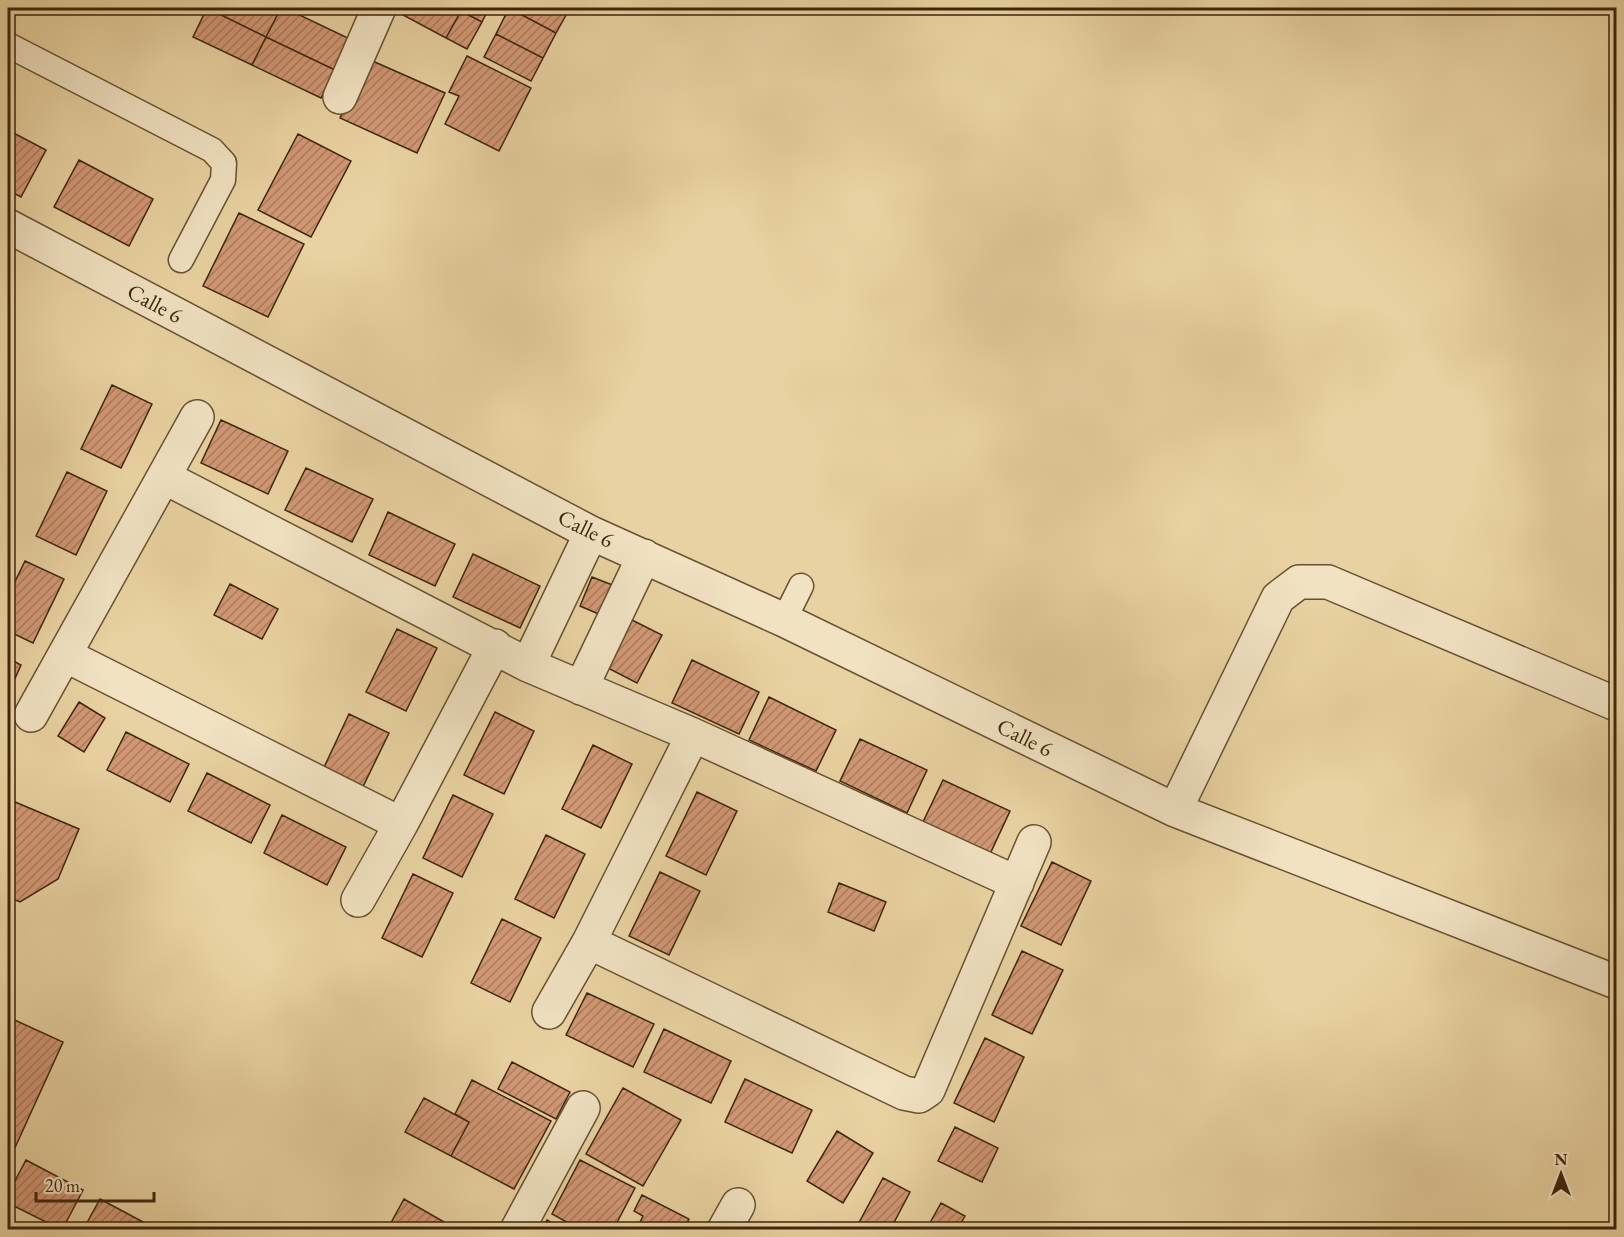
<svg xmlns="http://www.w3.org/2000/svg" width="1624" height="1237" font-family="'EB Garamond',serif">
	<defs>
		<pattern id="building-hatch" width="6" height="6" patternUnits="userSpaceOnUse" patternTransform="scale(1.5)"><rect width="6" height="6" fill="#d29875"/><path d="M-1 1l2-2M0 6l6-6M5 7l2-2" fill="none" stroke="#ac7c5e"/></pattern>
	</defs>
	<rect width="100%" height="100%" fill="#e9d2a1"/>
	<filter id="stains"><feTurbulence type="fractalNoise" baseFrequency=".00333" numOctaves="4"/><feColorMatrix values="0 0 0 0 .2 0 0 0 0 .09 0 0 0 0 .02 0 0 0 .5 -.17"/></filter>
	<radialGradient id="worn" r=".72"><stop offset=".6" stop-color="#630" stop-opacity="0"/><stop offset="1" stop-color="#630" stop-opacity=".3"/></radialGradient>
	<path fill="url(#building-hatch)" stroke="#3d260d" stroke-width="1.5" d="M207,8L266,37L252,65L193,37Z
		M225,8H281L266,37L221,15Z
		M281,8H285L350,39L335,70L266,37Z
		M407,8H454L461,11L446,38L403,15Z
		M462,8H489L482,22L461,11Z
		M509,8H570L556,33Z
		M509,8L556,33L543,58L496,34Z
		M461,11L482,22L467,49L446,38Z
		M496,34L543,58L531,81L484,57Z
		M266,37L335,70L321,98L252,65Z
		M467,56L531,88L499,151L445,124L459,96L449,92Z
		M368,59L445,93L417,153L340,118Z
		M8,130L46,150L21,197L8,190Z
		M298,134L351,161L311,237L258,210Z
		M79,160L153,199L129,246L54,207Z
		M239,213L304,244L268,317L203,286Z
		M112,385L152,404L121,468L81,449Z
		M221,420L288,451L268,494L201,463Z
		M306,468L373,499L352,542L285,510Z
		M67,472L107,491L76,555L36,536Z
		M388,512L455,544L435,586L369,555Z
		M473,554L540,586L520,628L453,597Z
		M25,561L64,579L33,643L8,631V596Z
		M592,577L620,588L608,618L580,606Z
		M230,584L278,609L262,639L214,615Z
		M624,616L662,635L637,683L600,664Z
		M397,629L437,648L406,711L366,692Z
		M8,658L21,665L8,694Z
		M692,660L759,692L739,734L672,703Z
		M769,697L836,730L816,771L749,740Z
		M79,702L105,718L84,752L58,736Z
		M495,712L534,731L504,794L464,775Z
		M349,714L389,733L358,797L319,778Z
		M126,732L189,764L170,802L107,770Z
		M860,739L927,770L907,813L840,781Z
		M593,745L632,764L601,828L562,809Z
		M207,773L270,805L251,843L188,811Z
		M943,780L1010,811L990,854L923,822Z
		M697,792L737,811L706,875L666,856Z
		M453,795L493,814L462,877L423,858Z
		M8,799L79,829L58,879L20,902L8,897Z
		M282,815L346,847L327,885L264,853Z
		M546,835L585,854L554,918L515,899Z
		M1052,862L1091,881L1061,945L1021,926Z
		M660,872L700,891L669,955L629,936Z
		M413,874L453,893L422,957L382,938Z
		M839,883L886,902L874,931L828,912Z
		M502,919L541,938L510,1002L471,983Z
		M1022,951L1063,970L1032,1034L992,1015Z
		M587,993L654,1024L633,1067L566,1035Z
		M8,1017L63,1042L8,1163Z
		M664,1029L731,1061L711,1103L644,1072Z
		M985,1038L1024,1057L994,1122L954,1103Z
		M512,1062L570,1092L556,1119L498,1089Z
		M745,1079L812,1110L792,1153L725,1122Z
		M472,1080L551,1121L514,1189L451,1156L469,1122L455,1114Z
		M623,1088L681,1120L643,1186L586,1154Z
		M424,1098L469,1122L451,1156L405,1132Z
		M955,1127L998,1148L982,1182L938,1161Z
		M837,1131L873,1153L843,1203L807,1181Z
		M26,1160L83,1190L62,1230L8,1203V1194Z
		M580,1160L635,1188L613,1230H581L552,1214Z
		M883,1178L910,1192L890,1230H855Z
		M642,1195L689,1219L684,1230H636L643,1216L634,1211Z
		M100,1199L158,1230H83Z
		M404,1199L458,1230H387Z
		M941,1203L965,1216L957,1230H926Z
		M547,1220L564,1230H542Z
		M745,1220L760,1230H739Z"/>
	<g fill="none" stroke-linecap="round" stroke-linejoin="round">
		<defs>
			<path id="lane" d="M8,45L212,150L224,163L223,180L181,260
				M784,620L801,586"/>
			<path id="street" d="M340,97L379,8
				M8,226L591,533L784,620L1175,810L1616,982
				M164,477L528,665L693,735L1017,883
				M65,655L401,824
				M528,665L591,533
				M581,688L644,556
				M31,715L197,417
				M1175,810L1278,598L1299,582H1328L1616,704
				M358,900L401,824L495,646
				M589,942L904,1093L919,1096L928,1090L1034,842
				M549,1012L589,942L693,735
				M517,1230L583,1108
				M724,1230L738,1205"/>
		</defs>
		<use href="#lane" stroke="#685132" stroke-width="27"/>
		<use href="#street" stroke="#685132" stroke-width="36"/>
		<use href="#lane" stroke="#f1e2c2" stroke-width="24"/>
		<use href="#street" stroke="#f1e2c2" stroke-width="33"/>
	</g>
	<g text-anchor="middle" stroke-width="4.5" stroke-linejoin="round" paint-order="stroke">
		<g font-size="22" fill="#3d260d" stroke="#f1e2c2">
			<text transform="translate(155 303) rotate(28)" y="8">Calle 6</text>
			<text transform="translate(586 528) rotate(26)" y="8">Calle 6</text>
			<text transform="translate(1025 737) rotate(26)" y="8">Calle 6</text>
		</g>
	</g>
	<rect width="1624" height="1237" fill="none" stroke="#e9d2a1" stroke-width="30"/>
	<rect x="9" y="9" width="1606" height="1219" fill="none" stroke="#3d260d" stroke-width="3"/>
	<rect x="15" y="15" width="1594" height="1207" fill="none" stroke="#3d260d" stroke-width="1.5"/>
	<g transform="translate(1561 1174)" stroke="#f1e2c2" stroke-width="4.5" paint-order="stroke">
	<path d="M0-4.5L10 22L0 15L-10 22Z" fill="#3d260d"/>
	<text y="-9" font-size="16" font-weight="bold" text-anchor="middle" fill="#3d260d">N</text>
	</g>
	<path d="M36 1192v9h118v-9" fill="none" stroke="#3d260d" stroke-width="3"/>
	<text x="45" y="1192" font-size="18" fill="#3d260d" stroke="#f1e2c2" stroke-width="4.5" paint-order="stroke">20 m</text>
	<rect width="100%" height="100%" filter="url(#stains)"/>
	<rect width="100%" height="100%" fill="url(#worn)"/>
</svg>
